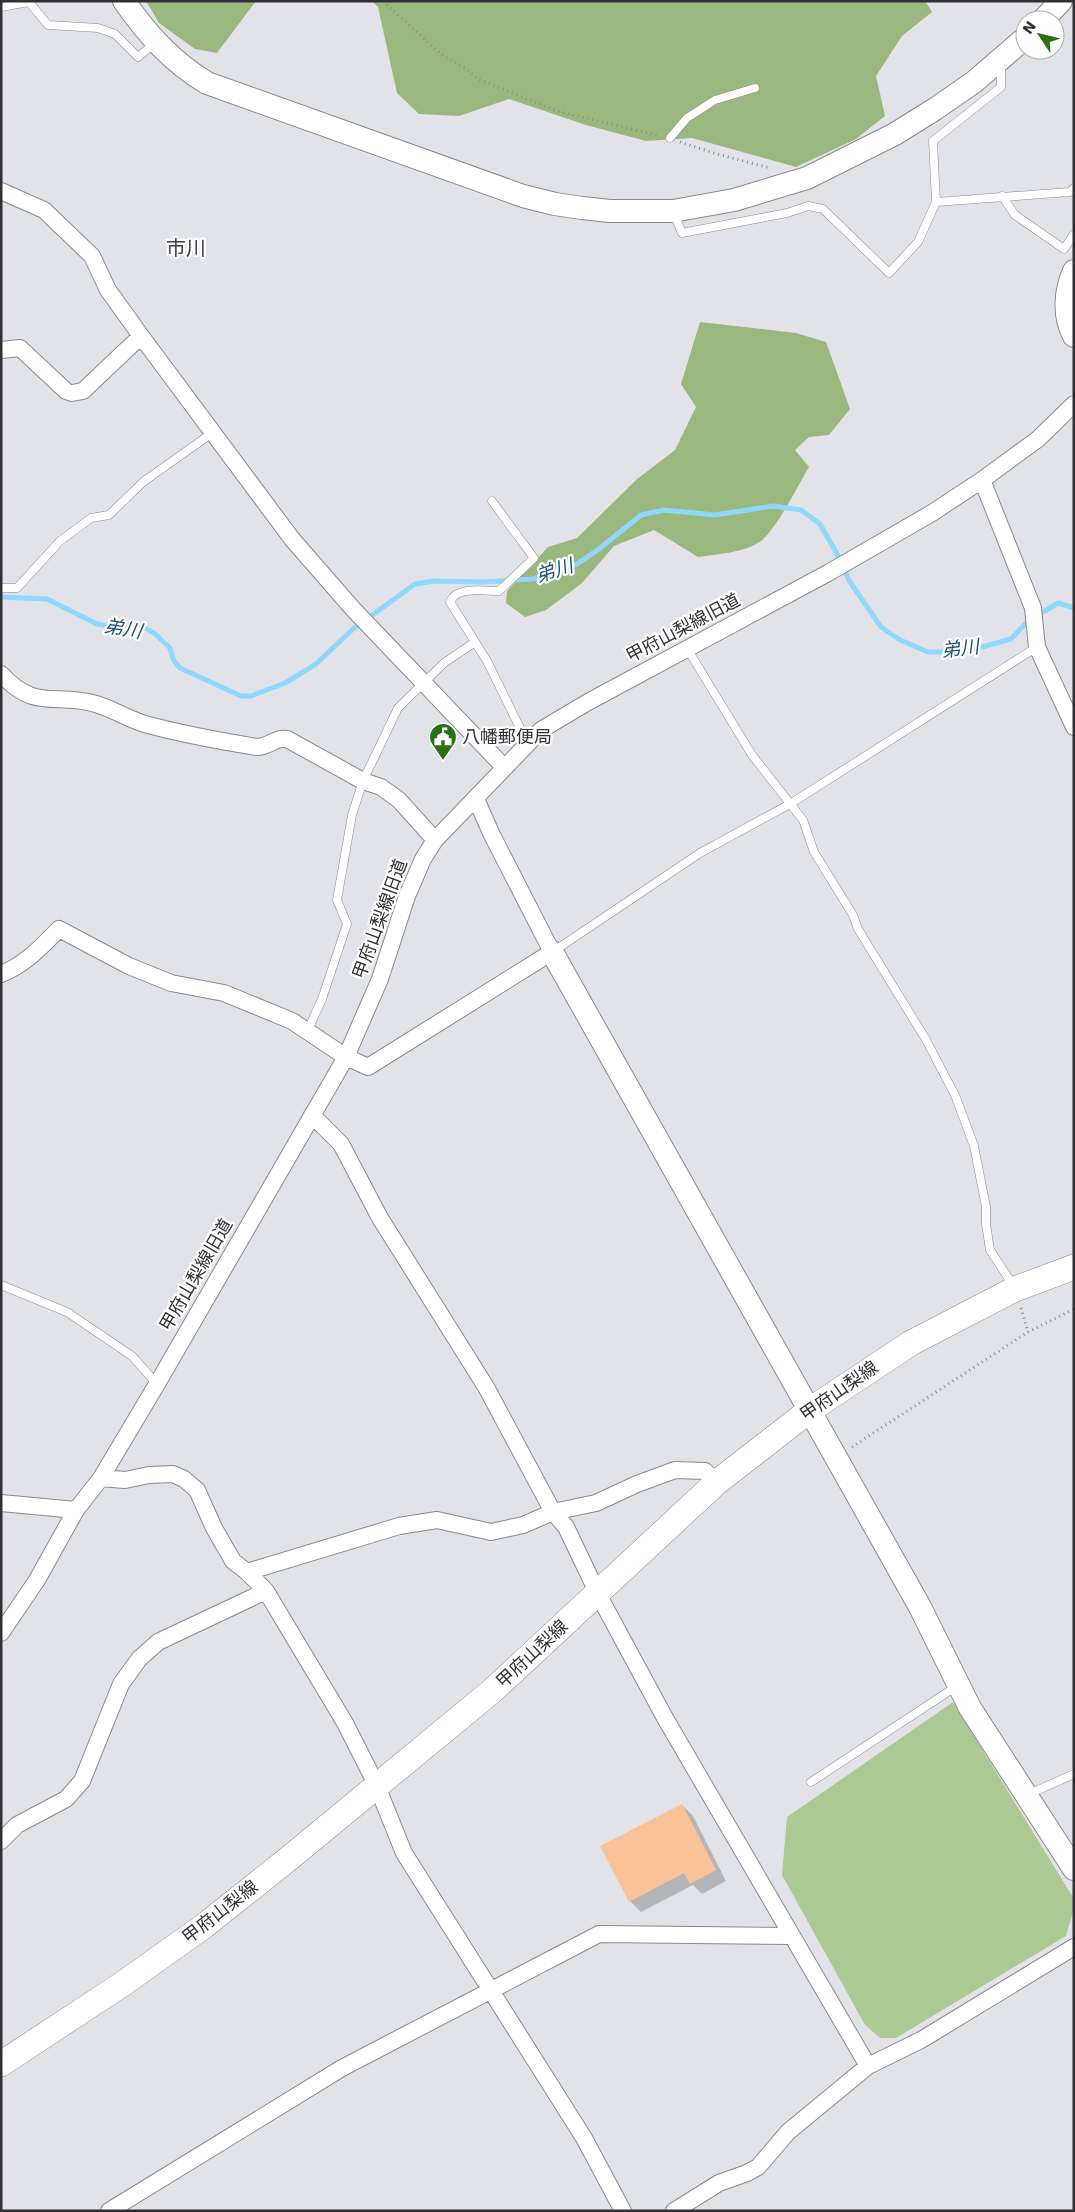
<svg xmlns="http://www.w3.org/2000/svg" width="1075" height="2212" font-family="'DejaVu Sans','Noto Sans JP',sans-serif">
	<rect width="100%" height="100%" fill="#e2e3e8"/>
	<path fill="#acc893" d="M953,1702L1074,1899V1908L1066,1936L896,2038H880L865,2025L782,1875L787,1817Z"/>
	<path fill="#9ab87e" d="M146,1H256L217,53L195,49L159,23Z
		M372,1H925L932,12L902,36L876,76L885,116L856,139L796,167L692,138L646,141L586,125L509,99L459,116L419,114L397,93L378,7Z
		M700,322L796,333L826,342L850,409L829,435L809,437L795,450L809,467C799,484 775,531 761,541C744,553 717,554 698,557L654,530L614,546L582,583L546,610L525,617L506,603L507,591L548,547L577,538L636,480L675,450L696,407L681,384Z"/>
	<path fill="#0003" d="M682,1805L693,1816L726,1881L702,1894L693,1885L641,1912L630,1901Z"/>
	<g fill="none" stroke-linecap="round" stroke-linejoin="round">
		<path stroke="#90d7fc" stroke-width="5" d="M1,597L47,599L97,624L119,628L144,627L155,634L170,648L174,661L180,668L241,696H251L285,683L316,664L353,629L415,584L434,581L483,582L533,579L556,572L577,564L599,549L641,515L664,510L715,515L773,506L801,510L820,524L836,552L850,582L881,627L900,640L928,652H964L1011,639L1028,621L1058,603L1074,608"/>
	</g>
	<path fill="#fcc297" d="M682,1804L716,1870L690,1884L684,1873L629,1902L600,1846Z"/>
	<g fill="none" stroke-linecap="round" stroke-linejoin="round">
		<defs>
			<path id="lane" d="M1,7L29,2L48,25L98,28L115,34L138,57L155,43
				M670,138L687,118L715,100L755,88
				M1002,196L1015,215L1064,249L1074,234
				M936,202L1070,192L1074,188
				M674,214L682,233L787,213L808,206L823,209L889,273L918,242L936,202L933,141L1001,87V65
				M492,501L534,558L499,591C484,591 456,586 450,602L487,661L522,732L531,740
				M1,588H17L60,541L91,518L109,515L143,482L212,433
				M688,650L752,755L803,820L814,852L853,915L858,929L925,1038L955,1095L974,1146L986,1207V1224L990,1250L1013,1285
				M554,951L700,853L790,804L1037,647
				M308,1030L322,999L347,924L337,900L352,815L363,781L398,708L444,663L475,642
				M1,1285L67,1312L132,1356L157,1384
				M811,1782L957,1686
				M1029,1794L1074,1774"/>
			<path id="street" d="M1,191L44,210L92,256L108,290L141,336L292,539L353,609L504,767
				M1,350L20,348L66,391L72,393L83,391L141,336
				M982,480L1033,608L1037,647L1074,727
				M1,674C36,712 55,692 96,704C113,709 128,719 145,724C181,734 220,741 257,747C269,747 275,737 287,739L363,781L381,787L399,800L435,840
				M1,974C25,965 41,947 59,929L129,966L171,983L224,993L292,1021L346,1057L368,1067L552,952L492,835L476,799
				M312,1115L341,1144L380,1218L486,1387L553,1512L566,1527L598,1594L665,1718L868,2066L921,2040L1074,1947
				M101,1478L125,1480L149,1475L173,1474L184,1479L197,1490L214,1528L233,1561L247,1572L266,1591L345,1723L377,1786L404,1853L584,2138L623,2211
				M1,1503L76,1510
				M247,1572L399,1526L437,1520L491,1532L523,1525L553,1512L596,1503L637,1484L675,1470L705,1471L716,1483
				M1,1633L37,1580L76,1510L101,1478L157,1384L346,1057L380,979L407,896L423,859L435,840L541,730L588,702L828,573L932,513L982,480L1038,439L1074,404
				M1,1841L17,1825L66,1799L82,1781L121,1684L139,1659L158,1642L266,1591
				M109,2211L342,2068L599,1934L791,1936
				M674,2211L719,2183L747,2173L758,2167L788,2132L868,2066"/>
			<path id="secondary" d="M124,1C147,34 172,62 207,83L523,196L555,204L582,208L610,211H673L734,200L807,178L895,134L935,109L974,82L1025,38
				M1043,20L1061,1
				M1074,271C1065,291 1063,316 1074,336
				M552,952L920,1607L970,1708L1074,1869"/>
			<path id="primary" d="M1,2064L124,1983L204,1926L287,1860L492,1691L716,1483L810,1410L911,1343L1015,1289L1074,1267"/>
		</defs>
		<use href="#lane" stroke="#888a8e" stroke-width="9"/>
		<use href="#street" stroke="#888a8e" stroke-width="18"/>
		<use href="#secondary" stroke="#888a8e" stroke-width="24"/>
		<use href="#primary" stroke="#888a8e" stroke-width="26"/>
		<path stroke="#8c8c90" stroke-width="3" stroke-dasharray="1 4" stroke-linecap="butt" d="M383,1L442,55L465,68L478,79L557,111L660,136
			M680,142L717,154L770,168
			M1021,1308L1028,1332
			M852,1447L1028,1332L1074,1309"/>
		<use href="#lane" stroke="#fff" stroke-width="8"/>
		<use href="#street" stroke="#fff" stroke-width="16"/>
		<use href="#secondary" stroke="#fff" stroke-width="22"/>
		<use href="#primary" stroke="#fff" stroke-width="25"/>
	</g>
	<defs>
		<symbol id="civic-pin" viewBox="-11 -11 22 30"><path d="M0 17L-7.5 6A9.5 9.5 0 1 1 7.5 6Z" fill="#297112" stroke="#fff"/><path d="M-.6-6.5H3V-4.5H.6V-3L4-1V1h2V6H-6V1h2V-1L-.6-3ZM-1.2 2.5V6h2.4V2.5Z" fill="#fff"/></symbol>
	</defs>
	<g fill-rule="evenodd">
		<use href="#civic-pin" x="427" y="721" width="32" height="43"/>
	</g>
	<g text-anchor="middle" stroke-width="4.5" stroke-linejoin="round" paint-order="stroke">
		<g font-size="18" fill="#313133" stroke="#fff">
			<text transform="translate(683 628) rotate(-28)" y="6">甲府山梨線旧道</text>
			<text transform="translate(380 919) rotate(-70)" y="6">甲府山梨線旧道</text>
			<text transform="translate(196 1275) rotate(-60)" y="6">甲府山梨線旧道</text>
			<text transform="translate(839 1391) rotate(-35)" y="6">甲府山梨線</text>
			<text transform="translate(532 1654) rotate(-43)" y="6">甲府山梨線</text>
			<text transform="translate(220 1912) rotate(-38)" y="6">甲府山梨線</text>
		</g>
		<g font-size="18" fill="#313133" stroke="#fff" text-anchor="start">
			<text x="462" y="743">八幡郵便局</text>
		</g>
		<g font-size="19" font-style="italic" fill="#19516a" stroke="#fff">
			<text transform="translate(554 570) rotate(-18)" y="7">弟川</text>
			<text transform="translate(123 628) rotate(9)" y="7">弟川</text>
			<text transform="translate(960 648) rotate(-7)" y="7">弟川</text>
		</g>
		<g font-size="20" fill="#3d3f42" stroke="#fff">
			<text x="186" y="255">市川</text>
		</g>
	</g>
	<rect width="1075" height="2212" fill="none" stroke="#313133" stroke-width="5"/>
	<g transform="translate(1040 35) rotate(305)"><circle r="24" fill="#ffffff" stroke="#adadad"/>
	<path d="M0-4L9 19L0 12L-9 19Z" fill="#297112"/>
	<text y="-8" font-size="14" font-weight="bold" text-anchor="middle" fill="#313133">N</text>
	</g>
</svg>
